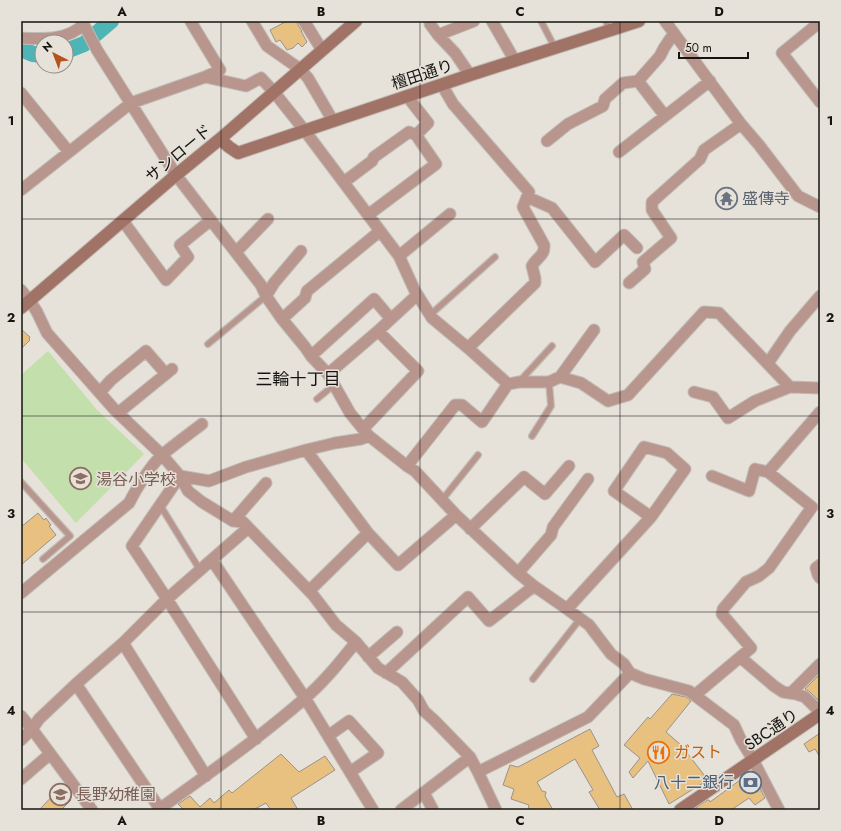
<svg xmlns="http://www.w3.org/2000/svg" width="841" height="831" font-family="Jost,'Noto Sans JP',sans-serif">
	<rect width="100%" height="100%" fill="#e6e1d9"/>
	<path fill="#c3dfab" d="M48,351L97,410L144,454L76,523L21,458V375Z"/>
	<g fill="none" stroke-linecap="round" stroke-linejoin="round">
		<path stroke="#4fb4b5" stroke-width="16" d="M21,49L33,54L42,55
			M66,51L84,44L111,21"/>
	</g>
	<path fill="#e8c180" stroke="#98938c" d="M287,21H297L298,25L302,31H301L307,42L302,47L298,43L293,48L287,50L280,40L276,42L270,30Z
		M21,329L30,337L29,339L30,340L21,349Z
		M38,513L44,520L46,518L51,525L49,526L56,535L21,565V527Z
		M819,675L820,676V702L810,692L805,689Z
		M672,694L686,697L691,701L666,732L681,745L708,780L669,804L648,761L633,778L629,772L640,758L624,745L648,717L650,719Z
		M590,729L599,746L592,750L617,797L624,794L633,810H600L589,792L593,790L575,759L537,782L542,791L546,792L545,796L553,810H528L529,805L511,799L514,789L503,785L510,765L518,767Z
		M820,733V757L815,749L809,752L804,744Z
		M281,754L299,772L325,756L335,770L291,798L298,810H271L266,803L253,810H184L178,804L190,796L200,807L210,798L214,803L229,790L232,793Z
		M751,772L765,798L755,805L749,798L731,810H693L707,800H709L710,802Z
		M60,788L71,800L61,810H39Z"/>
	<g fill="none" stroke-linecap="round" stroke-linejoin="round">
		<defs>
			<path id="lane" d="M541,21L555,48
				M606,21L609,30
				M430,315L495,257
				M208,344L266,296
				M519,382L552,346
				M317,399L334,385
				M532,436L551,406L549,382
				M21,482L70,536L43,559
				M442,500L478,455
				M160,505L200,570
				M533,679L580,619"/>
			<path id="street" d="M82,21L97,50L176,175L261,285L266,296L282,319L305,347L311,356L328,374L350,413L363,429L369,436L407,466L415,471L456,515L518,573L534,586L567,609L589,625L611,654L624,664L630,673L644,679L689,691L734,725L741,740L753,760L779,810
				M252,21L267,46L300,69L308,78L333,121
				M304,21L322,50
				M430,21V24L438,35L474,21
				M492,21L515,61
				M665,21L741,124L759,145L798,196L820,207
				M191,22L220,70L205,77
				M820,22L782,53L820,102
				M438,35L455,53L470,75
				M21,38C43,39 67,41 84,24
				M638,81L660,56L664,48L674,33
				M442,85L453,104L529,192L523,207L544,245C545,256 537,257 532,266L535,278V283L468,348
				M21,93L69,152
				M407,96L428,123L416,135
				M547,141L568,124L603,106L605,99L623,83L638,81L665,116
				M619,152L710,81
				M344,182L372,161L374,157L409,132L416,135L436,164L368,215
				M21,190L131,103L205,77L246,86L261,78L274,92L305,131L399,256L415,291L432,318L468,348L508,384L519,382H549L560,377L581,383L608,401L628,395L704,312L719,313L790,387L820,388
				M527,197L552,208L595,262L624,235L637,248
				M123,221L166,280L188,257L180,245L211,220
				M236,252L268,219
				M399,256L450,214
				M629,283L645,269L643,262L671,238L652,210V202L700,159L704,150L741,124
				M21,290L30,301L37,312L47,333L114,409L162,455L180,476L188,491L202,502L233,521L243,522L313,595L336,625L356,642L378,668L402,682L418,700L424,711L434,720L470,757L478,772L496,810
				M266,296L274,283L301,251
				M282,319L305,298L307,291L380,231
				M311,356L374,299L391,319
				M768,363L790,331L820,296
				M328,374L378,331L417,295
				M560,377L594,330
				M100,392L111,380L146,351L166,374
				M694,392L713,397L728,418L755,401L790,387
				M118,413L172,369
				M363,429L418,371L378,331
				M306,450L368,533L398,565L456,515
				M407,466L455,405H462L482,422L508,384
				M180,476L132,546L167,599L256,739
				M180,476L209,481L246,467L306,450L335,443L361,439L369,436
				M712,476L749,491L755,469L768,472L820,412
				M233,521L266,483
				M470,529L524,477L545,494L569,466
				M212,560L305,698L373,810
				M820,565L816,568L818,575L820,578
				M518,573L551,535L553,527L588,479
				M309,591L368,533
				M21,593L129,503C136,489 151,465 162,455C175,444 189,434 202,424
				M567,609L651,517L685,469L667,453L644,447L614,491L651,517
				M123,643L206,776
				M368,657L397,632
				M740,657L774,686L783,692L796,694L805,697L820,712
				M386,673L468,597L489,621L534,586
				M76,684L160,809
				M791,693L820,664
				M695,695L751,648L722,614L723,609L746,582L759,576L769,568L812,507L768,472
				M21,716L32,729L92,810
				M328,736L349,721L378,753L350,772
				M21,740L32,729L39,719L76,684L123,643L167,599L248,528
				M478,772L588,717L630,673
				M21,779L50,754
				M424,793L433,810
				M158,810C208,774 258,739 304,699C324,682 340,662 356,642
				M401,810L470,757"/>
			<path id="secondary" d="M220,139L229,147L238,153L470,75L639,21
				M21,308L176,175L220,139L356,21
				M680,810L820,714"/>
		</defs>
		<use href="#lane" stroke="#c0bcb5" stroke-width="8"/>
		<use href="#street" stroke="#c0bcb5" stroke-width="13"/>
		<use href="#secondary" stroke="#c0bcb5" stroke-width="14"/>
		<use href="#lane" stroke="#b8968e" stroke-width="5.5"/>
		<use href="#street" stroke="#b8968e" stroke-width="11"/>
		<use href="#secondary" stroke="#a17266" stroke-width="12"/>
	</g>
	<path fill="none" stroke="#151411" stroke-width="1" stroke-opacity="0.55" d="M221,21V810M420,21V810M620,21V810M21,219H820M21,416H820M21,612H820"/>
	<defs>
		<symbol id="temple-ring" viewBox="-11 -11 22 22"><circle r="9.5" fill="#e6e1d9" stroke="#6b7280" stroke-width="1.5"/><path d="M0-6L5-2H3V0L6.5 2.5H4V6H1.5V3h-3V6H-4V2.5H-6.5L-3 0V-2H-5Z" fill="#6b7280"/></symbol>
		<symbol id="school-ring" viewBox="-11 -11 22 22"><circle r="9.5" fill="#e6e1d9" stroke="#8d6e63" stroke-width="1.5"/><path d="M0-5L7-2L0 1L-7-2ZM-4 1L0 2.5L4 1V4Q0 6-4 4Z" fill="#8d6e63"/></symbol>
		<symbol id="restaurant-ring" viewBox="-11 -11 22 22"><circle r="9.5" fill="#e6e1d9" stroke="#e8710a" stroke-width="1.5"/><path d="M-5-6h1v4h1v-4h1v4h1v-4h1v5L-1.5 .5V6h-2V.5L-5-1ZM5-6V6H3V1.5H1.5Q1.5-4 5-6Z" fill="#e8710a"/></symbol>
		<symbol id="bank-ring" viewBox="-11 -11 22 22"><circle r="9.5" fill="#e6e1d9" stroke="#5c6f8a" stroke-width="1.5"/><path d="M-6-4H6V4H-6ZM0-2.3a2.3 2.3 0 1 0 0 4.6a2.3 2.3 0 1 0 0-4.6Z" fill="#5c6f8a"/></symbol>
	</defs>
	<g fill-rule="evenodd">
		<use href="#temple-ring" x="714" y="186" width="25" height="25"/>
		<use href="#school-ring" x="68" y="466" width="25" height="25"/>
		<use href="#restaurant-ring" x="646" y="740" width="25" height="25"/>
		<use href="#bank-ring" x="738" y="770" width="25" height="25"/>
		<use href="#school-ring" x="48" y="782" width="25" height="25"/>
	</g>
	<g text-anchor="middle" stroke-width="3" stroke-linejoin="round" paint-order="stroke">
		<g font-size="16" fill="#151411" stroke="#e6e1d9">
			<text transform="translate(422 74) rotate(-18)" y="6">檀田通り</text>
			<text transform="translate(178 153) rotate(-40)" y="6">サンロード</text>
			<text transform="translate(771 729) rotate(-34)" y="6">SBC通り</text>
		</g>
		<g font-size="16" fill="#5b616d" stroke="#e6e1d9" text-anchor="start">
			<text x="742" y="204">盛傳寺</text>
		</g>
		<g font-size="16" fill="#785e54" stroke="#e6e1d9" text-anchor="start">
			<text x="96" y="485">湯谷小学校</text>
			<text x="76" y="800">長野幼稚園</text>
		</g>
		<g font-size="16" fill="#c56008" stroke="#e6e1d9" text-anchor="start">
			<text x="674" y="758">ガスト</text>
		</g>
		<g font-size="16" fill="#4e5e75" stroke="#e6e1d9" text-anchor="end">
			<text x="734" y="788">八十二銀行</text>
		</g>
		<g font-size="17" fill="#151411" stroke="#e6e1d9">
			<text x="298" y="385">三輪十丁目</text>
		</g>
	</g>
	<rect width="841" height="831" fill="none" stroke="#e6e1d9" stroke-width="44"/>
	<g transform="translate(54 54) rotate(318)"><circle r="19" fill="#e6e1d9" stroke="#928f89"/>
	<path d="M0-3L7 15L0 10L-7 15Z" fill="#b6531a"/>
	<text y="-6" font-size="11" font-weight="bold" text-anchor="middle" fill="#151411">N</text>
	</g>
	<path d="M679 52v6h69v-6" fill="none" stroke="#151411" stroke-width="2"/>
	<text x="685" y="52" font-size="12" fill="#151411" stroke="#e6e1d9" stroke-width="3" paint-order="stroke">50 m</text>
	<rect x="22" y="22" width="797" height="787" fill="none" stroke="#151411" stroke-width="1.5"/>
	<g font-size="13" text-anchor="middle" font-weight="bold" fill="#151411">
		<text x="122" y="16">A</text>
		<text x="321" y="16">B</text>
		<text x="520" y="16">C</text>
		<text x="719" y="16">D</text>
		<text x="11" y="125">1</text>
		<text x="830" y="125">1</text>
		<text x="11" y="322">2</text>
		<text x="830" y="322">2</text>
		<text x="11" y="518">3</text>
		<text x="830" y="518">3</text>
		<text x="11" y="715">4</text>
		<text x="830" y="715">4</text>
		<text x="122" y="825">A</text>
		<text x="321" y="825">B</text>
		<text x="520" y="825">C</text>
		<text x="719" y="825">D</text>
	</g>
</svg>
